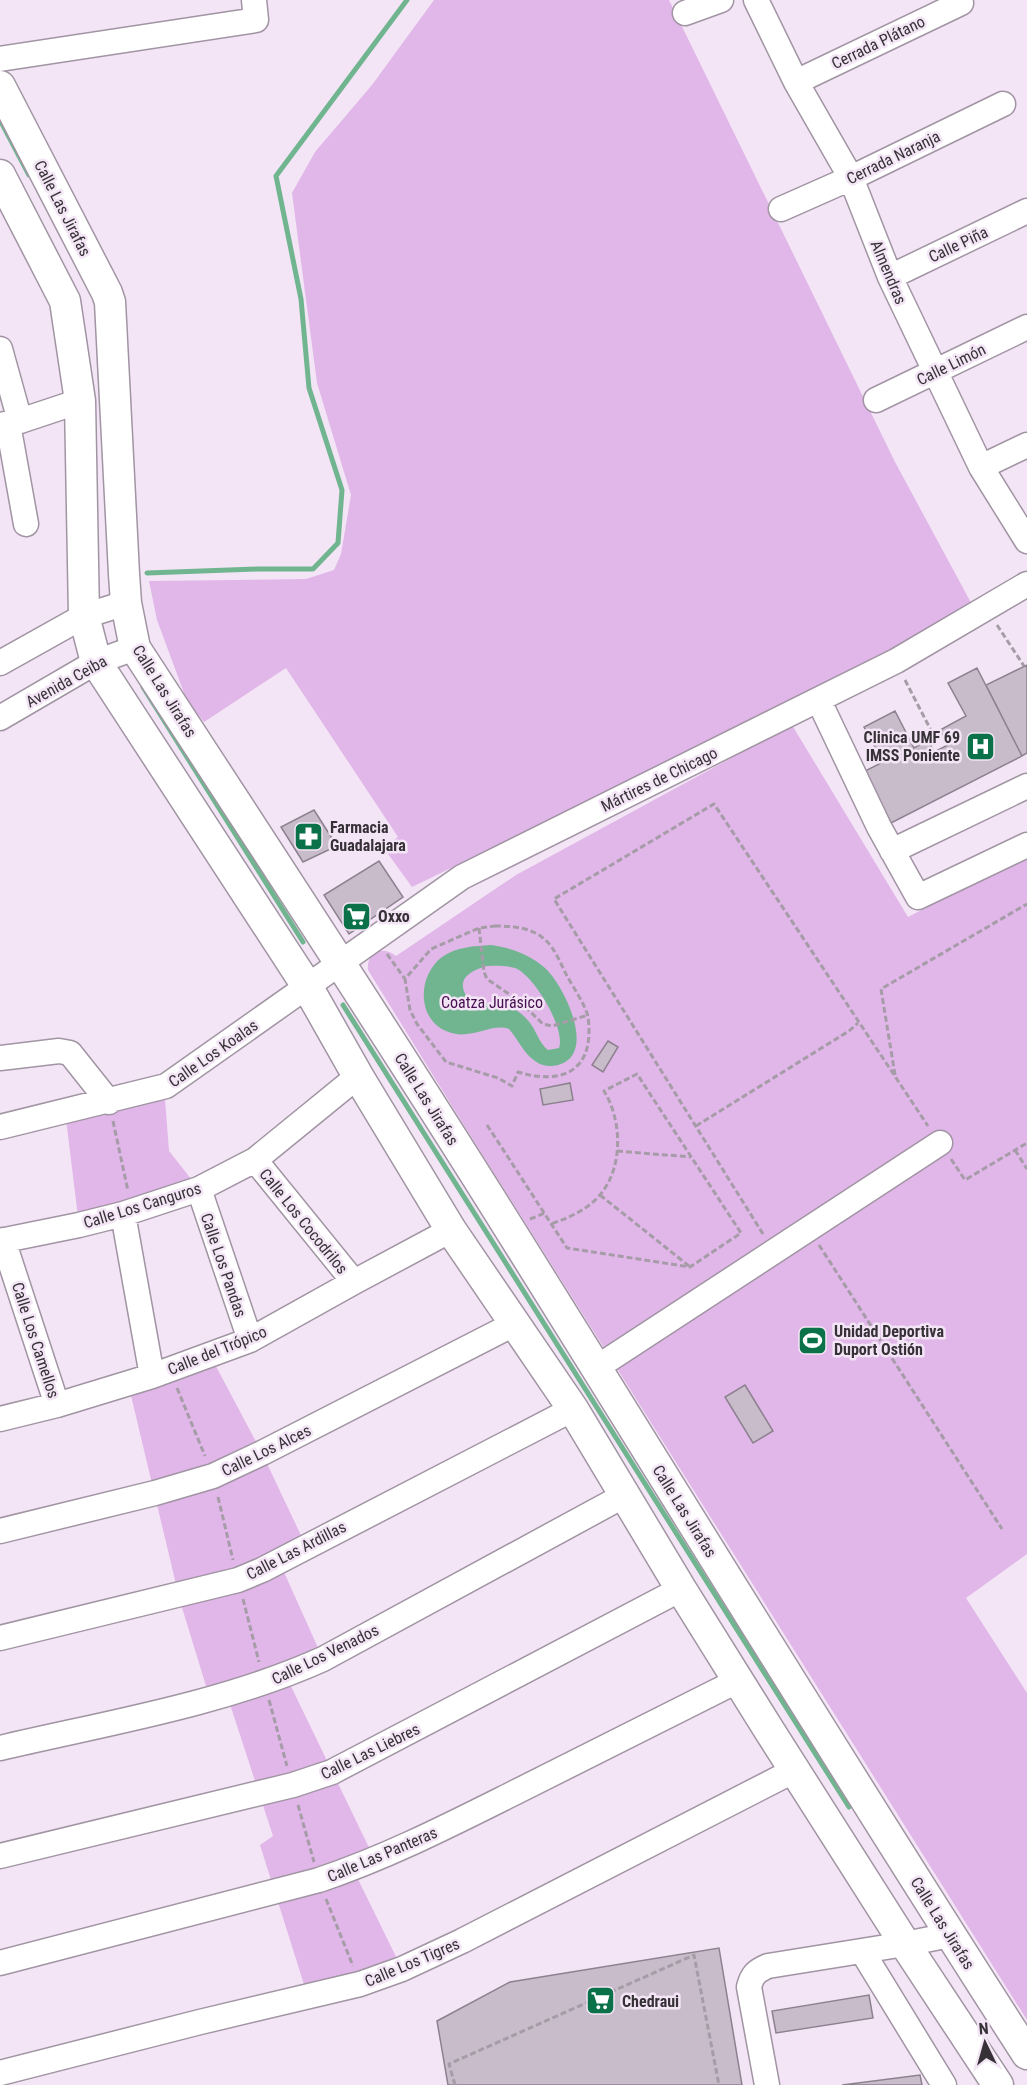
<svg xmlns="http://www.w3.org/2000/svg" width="1027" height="2085" font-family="'Roboto Condensed',sans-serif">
	<rect width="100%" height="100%" fill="#f3e5f5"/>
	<path fill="#e0b7e8" d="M434,0H669L895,462L976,612L412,887L383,847L398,837L286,668L204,722L187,701L157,620L149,581L306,579L334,570L341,554L351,495L317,383L292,193L315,152L372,85Z
		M792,725L908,917L1027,856V1554L966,1598L1027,1693V2020L465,1127L368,970C366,952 383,945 396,956L516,875Z
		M164,1087L169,1151L199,1189L79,1225L65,1111Z
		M210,1355L262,1453L306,1546L279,1561L323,1659L286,1676L375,1860L353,1869L402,1969L308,1997L260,1845L273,1836L227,1695L210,1699L180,1601L128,1383Z"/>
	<path fill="#70b590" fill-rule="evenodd" d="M491,945C511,948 529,954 545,968C565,986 601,1061 552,1066C546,1066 540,1065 535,1061C524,1054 518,1039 509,1029C491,1022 470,1042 446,1031C416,1018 418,975 442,957C456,947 474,946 491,945ZM487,966C496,966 506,965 515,968C534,975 566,1029 559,1048L548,1050C539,1043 537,1032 530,1023C512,999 492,1007 469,1000C454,980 469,971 487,966Z"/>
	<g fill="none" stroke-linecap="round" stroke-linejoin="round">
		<path stroke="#70b590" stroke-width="5" d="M0,120L29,175
			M147,573L258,569H313L338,543L342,490L309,388L301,299L276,176L407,0
			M143,687L303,942
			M343,1005L849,1807"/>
	</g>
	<path fill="#c8bbca" stroke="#8d8190" stroke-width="1.5" d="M1027,665V753L1022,756L986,685Z
		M977,668L1022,756L891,823L865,771L883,762L864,727L895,711L914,748L928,740L934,752L948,745L940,730L966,716L948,683Z
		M314,810L337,846L303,862L281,827Z
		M379,861L403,897L349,934L324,895Z
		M608,1041L618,1047L603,1072L592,1065Z
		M570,1083L573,1100L543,1105L540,1089Z
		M745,1385L773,1431L753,1443L725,1397Z
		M719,1948L742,2085H448L437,2021L510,1982Z
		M869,1995L873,2018L776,2033L772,2011Z
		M920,2075L922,2085H842Z"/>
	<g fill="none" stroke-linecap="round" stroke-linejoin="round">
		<defs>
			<path id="minor" d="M756,0L796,82L851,178L890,277L981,467L1027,541
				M685,13L721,0
				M0,59L256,20L254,0
				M796,82L961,3
				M781,209L851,178L1003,104
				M890,277L1027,211
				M0,349L20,421
				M876,400L1027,327
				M8,424L26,524
				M0,425L20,421L80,401
				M981,467L1027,445
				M0,663L84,616L126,603
				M819,701L879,827L918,897L1027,845
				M0,718L96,662L135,648
				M892,851L1027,786
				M0,1058L59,1051L70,1053L109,1102
				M0,1127L166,1086L462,877L896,661L1027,584
				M255,1160L354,1282
				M199,1189L250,1340
				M123,1214L152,1376
				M3,1240L57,1405
				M0,1241L79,1225L123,1214L199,1189L255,1160L358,1076
				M596,1368L940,1143
				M0,1419L57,1405L152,1376L250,1340L354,1282L451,1230
				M0,1531L155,1493L213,1476L262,1453L514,1324
				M0,1638L238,1580L262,1570L573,1409
				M0,1748C107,1723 223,1704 323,1659L625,1495
				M0,1856L293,1785L332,1772L681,1589
				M862,1951L944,2085
				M0,1963L319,1880C385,1858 448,1826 510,1795C587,1757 663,1718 739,1680
				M0,2073L200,2022L360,1984L402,1969L462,1941L795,1770
				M767,2085L749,1987C752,1975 756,1971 768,1966L905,1944L950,1935"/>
			<path id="major" d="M0,86L107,293L110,302L124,574L126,603L135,648C260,840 386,1031 507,1225C680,1501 850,1780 1027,2054
				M0,175L65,301L80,401L84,616L96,662L307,986L358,1076L451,1230L573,1409L681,1589L769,1730L905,1944L998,2085"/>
		</defs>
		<use href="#minor" stroke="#a194a3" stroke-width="27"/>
		<use href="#major" stroke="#a194a3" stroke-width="33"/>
		<path stroke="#a69ca8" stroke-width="3" stroke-dasharray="6 3" stroke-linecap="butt" d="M997,625L1024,666
			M905,680L936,740
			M495,926C511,926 530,927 543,938C555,947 560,963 567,976C573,987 586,1006 588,1017C595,1069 565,1086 518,1072L512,1086L498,1078L446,1062L417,1024L410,1010L405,979L431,949L479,928Z
			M479,928L484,972L487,979L519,1001L543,1024L552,1026L588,1015
			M387,954L405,979
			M895,1075L881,989L1027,904
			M113,1121L128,1191
			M487,1125C514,1166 540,1207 567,1248L690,1267L741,1233L637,1074L604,1091C622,1120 624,1168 599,1196C587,1210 568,1218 551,1224
			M696,1126L849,1031L858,1023
			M1015,1150L1027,1169
			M617,1151L691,1157
			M951,1159L965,1180L1027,1143
			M600,1195L689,1266
			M530,1219L545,1213
			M763,1234L554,899L714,804L928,1126
			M819,1245L1002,1529
			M177,1388L205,1456
			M218,1497L233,1560
			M243,1599L259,1662
			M269,1700L287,1766
			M298,1805L314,1862
			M326,1899L353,1966
			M455,2085L449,2064L694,1955L719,2085"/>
		<use href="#minor" stroke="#fff" stroke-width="24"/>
		<use href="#major" stroke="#fff" stroke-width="30"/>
	</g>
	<defs>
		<symbol id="hospital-square" viewBox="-11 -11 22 22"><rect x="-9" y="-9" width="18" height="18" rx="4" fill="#0a7149" stroke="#f3e5f5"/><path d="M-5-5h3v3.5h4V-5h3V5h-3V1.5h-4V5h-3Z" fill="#fff"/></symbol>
		<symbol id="pharmacy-square" viewBox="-11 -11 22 22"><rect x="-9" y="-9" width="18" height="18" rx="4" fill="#0a7149" stroke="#f3e5f5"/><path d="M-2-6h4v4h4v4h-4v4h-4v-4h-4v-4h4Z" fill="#fff"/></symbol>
		<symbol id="supermarket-square" viewBox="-11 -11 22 22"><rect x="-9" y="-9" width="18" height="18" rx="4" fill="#0a7149" stroke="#f3e5f5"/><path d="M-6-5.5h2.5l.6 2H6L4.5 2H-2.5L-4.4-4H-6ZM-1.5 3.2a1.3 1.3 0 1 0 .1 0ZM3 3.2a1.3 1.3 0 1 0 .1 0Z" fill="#fff"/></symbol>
		<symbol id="stadium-square" viewBox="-11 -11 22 22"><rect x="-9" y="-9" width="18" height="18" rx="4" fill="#0a7149" stroke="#f3e5f5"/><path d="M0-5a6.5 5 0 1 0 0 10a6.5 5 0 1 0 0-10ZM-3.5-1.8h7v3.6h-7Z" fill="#fff"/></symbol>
	</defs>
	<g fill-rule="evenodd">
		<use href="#hospital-square" x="964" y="730" width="33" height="33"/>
		<use href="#pharmacy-square" x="292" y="820" width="33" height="33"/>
		<use href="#supermarket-square" x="340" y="900" width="33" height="33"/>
		<use href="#stadium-square" x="796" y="1324" width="33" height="33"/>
		<use href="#supermarket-square" x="584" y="1984" width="33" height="33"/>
	</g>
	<g text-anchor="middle" stroke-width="5" stroke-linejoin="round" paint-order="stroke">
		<g font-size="16" fill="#363137" stroke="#f3e5f5">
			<text transform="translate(878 42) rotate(-26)" y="6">Cerrada Plátano</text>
			<text transform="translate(893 157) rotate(-26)" y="6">Cerrada Naranja</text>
			<text transform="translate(63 208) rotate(63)" y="6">Calle Las Jirafas</text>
			<text transform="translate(958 244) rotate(-25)" y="6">Calle Piña</text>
			<text transform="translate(889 272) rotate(67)" y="6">Almendras</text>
			<text transform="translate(951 364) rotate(-26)" y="6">Calle Limón</text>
			<text transform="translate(66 681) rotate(-29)" y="6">Avenida Ceiba</text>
			<text transform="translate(165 691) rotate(58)" y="6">Calle Las Jirafas</text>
			<text transform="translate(659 779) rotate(-26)" y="6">Mártires de Chicago</text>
			<text transform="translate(213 1053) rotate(-35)" y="6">Calle Los Koalas</text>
			<text transform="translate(427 1099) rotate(58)" y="6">Calle Las Jirafas</text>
			<text transform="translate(142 1205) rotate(-17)" y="6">Calle Los Canguros</text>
			<text transform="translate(304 1221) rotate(51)" y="6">Calle Los Cocodrilos</text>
			<text transform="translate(224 1265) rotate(71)" y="6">Calle Los Pandas</text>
			<text transform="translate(36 1340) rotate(72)" y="6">Calle Los Camellos</text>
			<text transform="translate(217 1350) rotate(-22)" y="6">Calle del Trópico</text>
			<text transform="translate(266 1450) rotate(-26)" y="6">Calle Los Alces</text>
			<text transform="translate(685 1511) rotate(58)" y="6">Calle Las Jirafas</text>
			<text transform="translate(296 1550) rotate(-27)" y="6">Calle Las Ardillas</text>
			<text transform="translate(325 1654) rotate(-26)" y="6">Calle Los Venados</text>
			<text transform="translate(370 1751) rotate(-26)" y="6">Calle Las Liebres</text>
			<text transform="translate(382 1854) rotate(-23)" y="6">Calle Las Panteras</text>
			<text transform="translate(943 1923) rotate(58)" y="6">Calle Las Jirafas</text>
			<text transform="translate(412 1962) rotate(-23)" y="6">Calle Los Tigres</text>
		</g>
		<g font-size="16" font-weight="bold" fill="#363137" stroke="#f3e5f5" text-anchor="start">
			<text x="960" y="743" text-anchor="end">Clinica UMF 69<tspan x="960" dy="18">IMSS Poniente</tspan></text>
			<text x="330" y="833">Farmacia<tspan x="330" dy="18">Guadalajara</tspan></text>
			<text x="378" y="922">Oxxo</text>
			<text x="834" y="1337">Unidad Deportiva<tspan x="834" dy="18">Duport Ostión</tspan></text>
			<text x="622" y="2007">Chedraui</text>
		</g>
		<g font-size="16" fill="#460f50" stroke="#f3e5f5">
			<text x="492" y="1008">Coatza Jurásico</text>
		</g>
	</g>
	<g transform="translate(985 2043) rotate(355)" stroke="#f3e5f5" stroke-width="4.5" paint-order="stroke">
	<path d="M0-4.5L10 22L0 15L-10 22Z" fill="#363137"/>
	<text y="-9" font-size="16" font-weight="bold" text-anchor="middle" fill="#363137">N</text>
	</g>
</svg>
